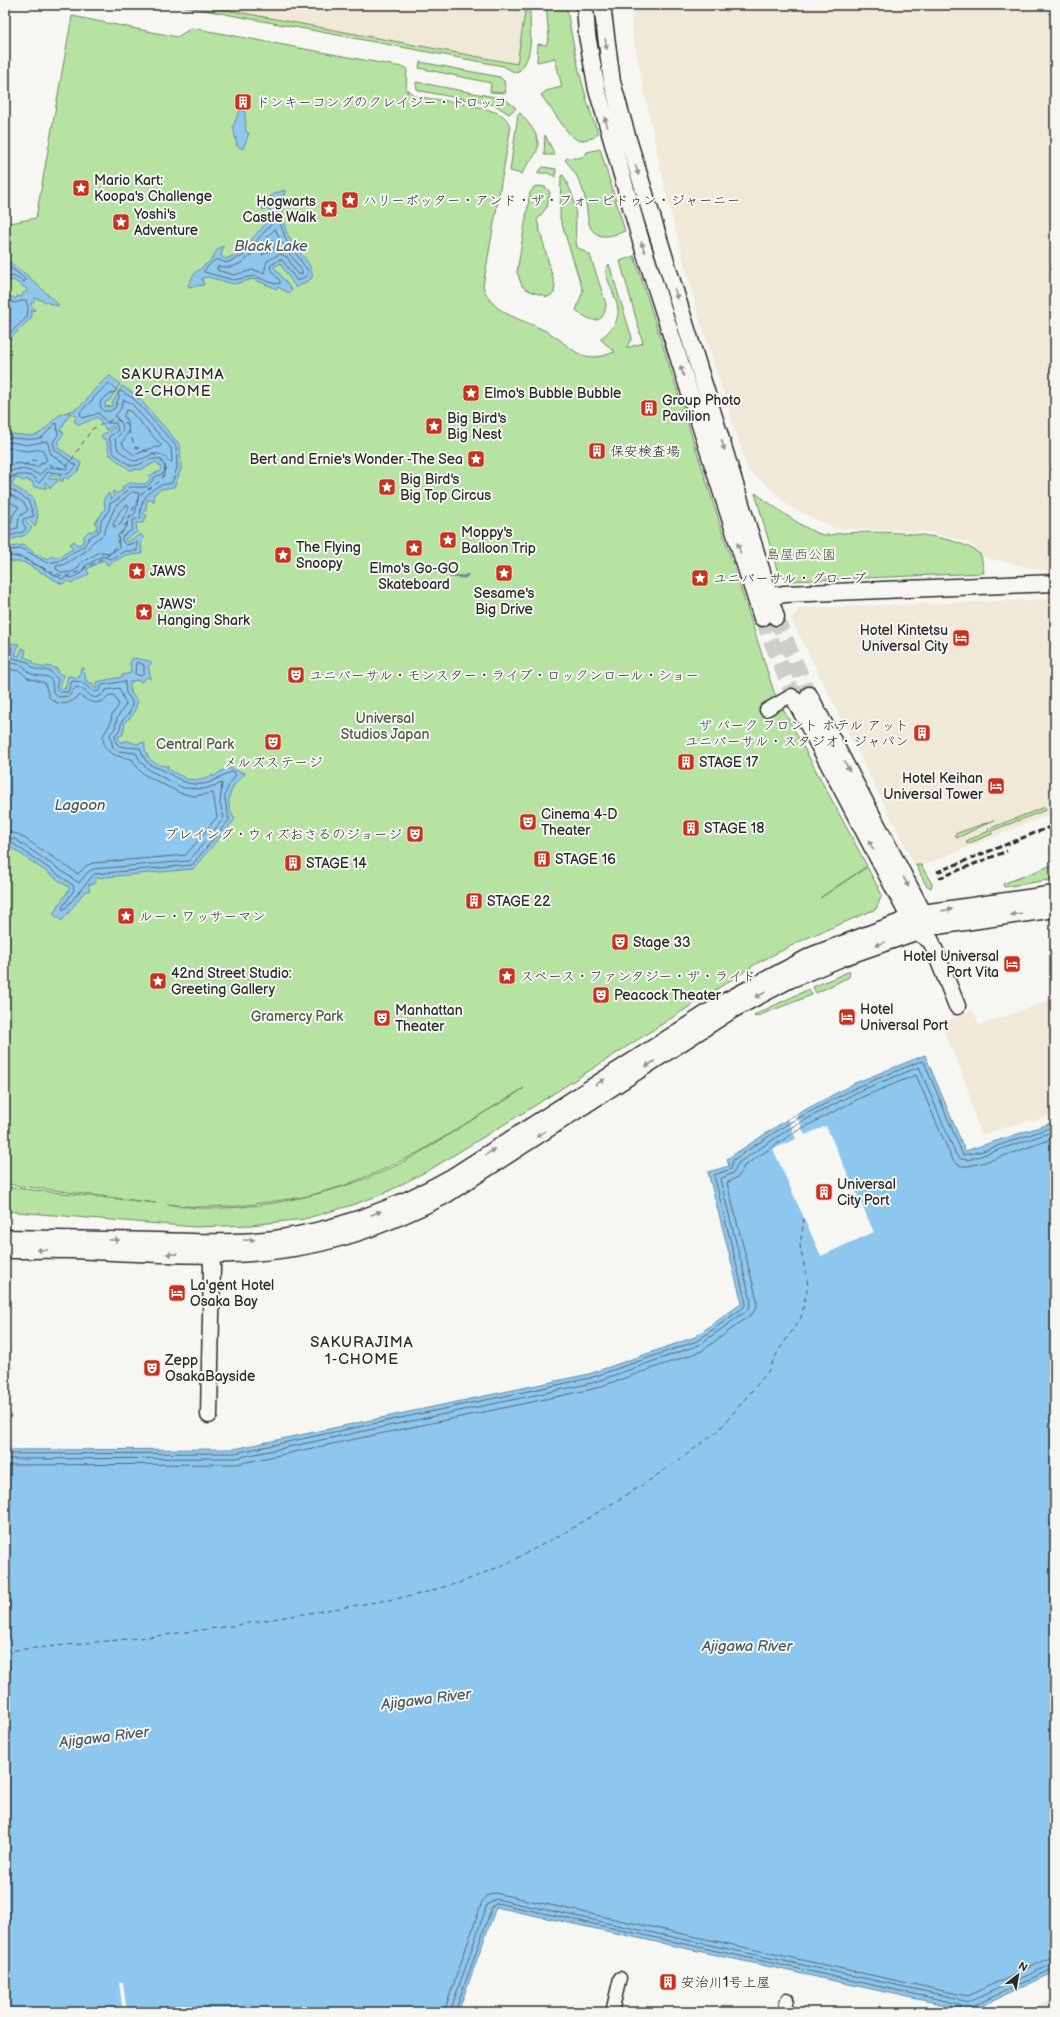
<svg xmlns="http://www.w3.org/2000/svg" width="1060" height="2017" font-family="'Balsamiq Sans','Klee One',sans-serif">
	<rect width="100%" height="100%" fill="#f6f6f2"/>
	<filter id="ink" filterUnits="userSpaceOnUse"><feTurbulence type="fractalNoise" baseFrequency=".025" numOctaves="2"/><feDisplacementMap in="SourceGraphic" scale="8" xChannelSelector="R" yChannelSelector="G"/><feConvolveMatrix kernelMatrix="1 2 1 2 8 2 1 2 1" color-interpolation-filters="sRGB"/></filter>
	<g filter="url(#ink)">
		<path fill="#f1e9d7" d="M201,5H525L517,64Z
			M631,5H1055V570H1041L986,558L968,542L929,532L834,528L790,507L761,480L748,471L697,311L666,194L632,33Z
			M1055,599V812L916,868L791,619L800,608Z
			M1055,999V1113L1032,1122L1031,1120L980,1135L965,1080L941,1024L973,1009L979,1025Z
			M1055,1997V2012H1025Z"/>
		<path fill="#b6e3a1" stroke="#708766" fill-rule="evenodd" d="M177,5H200L517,64L526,5H530C529,27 536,54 519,71L514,72L503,66Z
			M546,5H566C574,49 582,92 598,133L593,138L579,141L570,135L541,95L546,91L562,87L555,58L537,62L538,44L546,45L549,38Z
			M72,16L177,37L192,28L407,68L406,90L408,93V89L414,96C437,100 484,104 503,116C508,120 511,126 510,132L483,286C492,317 527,319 551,334C562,340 571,351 582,355C594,359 604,356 615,352L600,339C629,317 617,305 606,275V269L609,264L632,338L626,348L643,343L620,261L634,256L774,692L867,866L820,898L867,867L882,895L876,909L807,938L759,962L531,1108L431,1169L383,1194L349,1206L304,1219L251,1225L195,1227L5,1211V1187L156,1203L5,1184V224L36,218ZM524,1088C508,1100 489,1109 472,1120C442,1139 411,1160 378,1174C319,1198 230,1217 167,1204L196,1207L240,1206L304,1197L343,1186L378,1172L421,1151Z
			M420,62L500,77L504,81L506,93L490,92L491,83L419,68Z
			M416,82L505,99L516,108L509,114L495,105L421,91L417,89Z
			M520,113C531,126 546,141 533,158C529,163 525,167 522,174L510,171L518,114Z
			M545,135L555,155H544Z
			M600,149L625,231C615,235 601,240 593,231C586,224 588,208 585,198C582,184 575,171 565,160L567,158C574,158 584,160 587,152Z
			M543,167L556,169L555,177L548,173H537Z
			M563,175C568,184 573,195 575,205C577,219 574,233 577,247L590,255L606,304C604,329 588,320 576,310L583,291L560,218L561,176Z
			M538,186L545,187L550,192L547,207L537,220L555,286L554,293L548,297L530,291L522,286L517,272L530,193L534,187Z
			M755,493C770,503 809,534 825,535C831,536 837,533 843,533C879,531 954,531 981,555L984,573L790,581L778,573Z
			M1045,807L1046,810L991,831L992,834L967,844L966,841L989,831L988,829Z
			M994,820L957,838L955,834Z
			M1055,864V879L1004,887L1003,884Z
			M916,865H921L932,884L931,888L926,885Z
			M850,971L849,977L816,993L813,987Z
			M809,989L812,995L755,1017L754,1015Z"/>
		<path fill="#8ec7ed" stroke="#66899f" d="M240,110L245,112L246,132L249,133L243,149L237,146L233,126Z
			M285,190C282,206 281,225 290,239C297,252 314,263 312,278L296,288L280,263L274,267L292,290L289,293L278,287L277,289L253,279L234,284L208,277L202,278L204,285L189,287L188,285L195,273L210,261L218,249L223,246L221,256L225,259L240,253L273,215L271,210L262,209C267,197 273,193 285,190Z
			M9,262L27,275L59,305L57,306L35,298L34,302L30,304L35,310L31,311L32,317L5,344V320L10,314L6,312L5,314V292L7,291L9,296L16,299L17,296L22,297L23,293L26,292L27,289L13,280L5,283V263Z
			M110,376L120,384L109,401L105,402V407L113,406L112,403L122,386L137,396L180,445L181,469L174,487L161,489L154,494V503L152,499L147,500L146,509L143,513L147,516L143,523H136L137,532L125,539L127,542L141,534L144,539L141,542L142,554L126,555L107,565L104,560L87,569L89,574L72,583L67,581L62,584L23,562H13L5,558V437L7,434C18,433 31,439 40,433C51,426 54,415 67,412L70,414L60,430L64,433L57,443L60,444L58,448L81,463L79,470L68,479L64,477L63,481H60V476H50L49,479H58L57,482L50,488L46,482L44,483L47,488L34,487L32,481L29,482L27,479L23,481L18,478L14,479L12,483L13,486L32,497L38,516L35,527L29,520L26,522L32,528L25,535L8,541L10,547L25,545L34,553L48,559L49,557H59L73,549L70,544L74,541L77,545L81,544L85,538L83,537L89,531L93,532L95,529L98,530L96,527L98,525L95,523L105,509L104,498L109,493L111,499L114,497L112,492L114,491L116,494L123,490L122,487L129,483L145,484L150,479L149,476L160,471L161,467L156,462L143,469L130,470L110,455L106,440L102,438V435L114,428L113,426L106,430L98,417L79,425L74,421L77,416L68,412C82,408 86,400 95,389C99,384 105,380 110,376Z
			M5,642L19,644L15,655L19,656L22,648L26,650L24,657L32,660L34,664L44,668L47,666L58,669L57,673L63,675L60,688L65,689L68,676L79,678L81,668H84L86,681H88L89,683H93L94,688H97L96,682L122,677V675L131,673L130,662L133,658L150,661L152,663L148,666L151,679L147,677L141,682L138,680L130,682V692L138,701L133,715L125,722L123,734L118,737L120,742L128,741L136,744L145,742C143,757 154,766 169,766L167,768L180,776H182L186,779L202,780L212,775L213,777C224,769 229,765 242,773L243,772L245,774C230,785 223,804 235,819L193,869L95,878V884H89V891H85L62,921L53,914L70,888L9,846L5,852Z
			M925,1055L965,1151L1055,1122V1972L969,2012H959L958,2008L954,2007L496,1907L458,2012H5V1450L234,1449L589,1374L695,1337L742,1303L708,1172L729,1166L727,1159L788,1119L855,1083Z"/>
		<path fill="#f6f6f2" d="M796,1115L805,1135L826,1126L874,1232L821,1256L773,1149L796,1139L788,1119Z
			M119,1983H123L127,2012H123Z"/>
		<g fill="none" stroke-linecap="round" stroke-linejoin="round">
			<path stroke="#536979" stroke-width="1" d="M278,217L286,240L308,271L307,276L297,281L283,261L280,259L270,266L271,270L280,281V283L275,284L254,276L234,280L204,272V270L216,259L226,263L243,256Z
				M275,229L282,243L302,271V274L298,275L287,257L280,254L267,261L264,273L253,270L234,275L217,270L218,266C244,274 259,243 275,229Z
				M272,240L276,248L262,255V252Z
				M5,266L14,270L26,280L24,282L13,276L5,278
				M5,298L14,303L26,300L28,308L27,317L5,338
				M124,400L131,403L171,448L172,462H169C157,445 148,460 133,461L118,450L115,439C127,428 124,426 115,416L120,410Z
				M127,410L130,411L161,445L160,447L152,448L134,455L124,447L122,442C130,433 131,425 124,416Z
				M5,438C17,437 28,441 40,438C47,436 50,425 57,423L58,435L53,442L55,450L77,466L68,474L48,472L39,483C37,482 36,480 35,478C30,474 17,474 11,477L8,482L9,488L28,500L34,516L23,519V523L26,528L23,532L5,537
				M5,443L12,442L26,445L47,441L51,454L69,467L67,469L48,467L39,475C29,469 12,465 5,477
				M5,449L12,448L26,451L42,449L47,460L37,467L18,463L5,467
				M5,491L24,503L28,510L19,517L18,528L5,531
				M132,492L139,493C138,498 137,509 135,513C131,520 127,517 127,527L118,535L119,548L111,553L99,552L82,562L77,569L72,572L62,573L56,569V566L63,565L86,551L93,542L103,535L115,507Z
				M5,499L19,507L13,515L11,523L5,525
				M127,505L129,506C129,512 122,517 121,524L114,527L113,524L120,511Z
				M5,545L9,550L23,549L47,563L59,561L84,546L89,538L100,531L101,521L109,510L110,503C118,501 125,493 129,487H147L155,477L164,473L165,466L160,459C150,457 141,466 131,466L113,453L109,437L118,430L116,423H107L99,413L83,418L81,417L80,412C91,403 98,391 109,383L117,390L101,400L100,405L103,411H110L115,408L119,397L118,392L121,391L134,399L176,446L177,468L172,483C168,484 163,484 159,486C147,491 138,505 141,518L133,520L132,530L122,537V541L126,545L137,542V551H125L110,559L102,556L85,566L82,573L72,578L67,577L62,579L24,558L5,555
				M5,646L12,647L11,654L13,658L28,662C35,674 43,668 51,672C53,674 55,677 58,679L56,688L60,692H68L72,681L82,682L94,692L99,691L102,685L125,681L126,693L132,701V705L130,712L122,721L119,731L115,735L116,743L119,746C126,747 133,748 140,748C142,752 143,757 147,762C152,767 157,767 163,770C177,778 186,786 203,784C215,783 223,772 234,772L236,775C220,797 225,796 229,820L192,865L94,874L64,910L62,908L74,890L73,885L12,843L8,842L5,845
				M5,652C9,669 13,660 23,666C26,668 25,668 27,671C33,676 42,676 49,677L52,681L53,692L58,697L69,696L76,687C88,688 93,708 106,690L119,688L126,704L117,718L115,728L110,734L113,748L118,751L136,753L141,762L149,770L183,788L204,789L222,783L220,803L224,818L189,861L93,869L88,872L79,883L15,839L5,838
				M140,663L144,665V674L141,676L135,674L136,663Z
				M5,666L13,670L20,671L28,678L45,683L49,697C60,708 70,704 80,695C90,704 100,706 110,695H114L119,705L112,715L110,724L103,736C103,755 117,756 132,759L139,770L145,775L180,793L194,796L213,793L217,817L186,855L93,863L86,866L78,874L18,834L5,832
				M5,1454L235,1453L590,1378L697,1341L744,1307L746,1303L714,1175L731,1169L733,1160L789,1123L857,1087L921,1061L924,1062L963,1155L983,1151L1055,1126
				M5,1459L236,1458L592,1383L699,1345L749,1309L751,1301L720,1179L733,1173L738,1163L792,1127L859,1091L919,1067L956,1155L961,1159L968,1160L1055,1131
				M5,1465L237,1464L593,1389L702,1351L753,1313L757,1306V1300L727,1183L739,1176L744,1166L795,1132L862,1097L916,1075L951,1157C954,1162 957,1165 963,1166C976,1168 1038,1143 1055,1138
				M444,2012L482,1902L486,1896L495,1893L967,1996L1047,1959L1055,1957
				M450,2012L487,1905L496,1899L956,1998L966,2003L1055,1963
				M455,2012L492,1907L497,1903L955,2003L961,2006L963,2012
				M969,2012L971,2007L1055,1968"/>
			<path stroke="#66899f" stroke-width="3" d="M451,576L465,577L467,575"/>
			<path stroke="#495a65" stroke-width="1" stroke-dasharray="5 4" stroke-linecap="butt" d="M5,485L23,466L33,460L62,468L68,465L92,429L114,419L126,423L135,447C147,451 177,461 161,479C155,487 145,489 139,497L112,553L78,572L68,576L59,575L10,553L5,548
				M5,1651L148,1637L231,1626L412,1596L462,1582L506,1564L564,1533L641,1486L682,1458L719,1430L767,1373L779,1350L801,1318L808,1285L800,1246L804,1218"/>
			<path stroke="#cdcdca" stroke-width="16" stroke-dasharray="16 8" stroke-linecap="butt" d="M776,617L809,695
				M762,618L795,700"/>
			<defs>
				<path id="street" d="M766,710L792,695
					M612,2012L620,1978
					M784,2012L787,1999"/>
				<path id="secondary" d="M585,5L587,35L597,90L605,116L640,238L762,618
					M602,5L612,82L628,139L776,617
					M760,598L785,594L1055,583
					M809,695L928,922
					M795,700L909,917L916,931L931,941L957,1006
					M5,1238C56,1239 106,1240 157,1241C196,1242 236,1244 275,1239C338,1230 397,1208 452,1177L726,1001L813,955L898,923L909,917L923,913L1055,894
					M5,1250C34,1250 64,1249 93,1251C177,1255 262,1261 343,1237C378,1227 412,1212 444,1196L732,1010L789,980L844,957L930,927L1055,909
					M209,1415L212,1266L210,1246"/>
			</defs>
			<use href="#street" stroke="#2b2b2b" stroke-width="15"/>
			<use href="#secondary" stroke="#2b2b2b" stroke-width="19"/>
			<use href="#street" stroke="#f6f6f2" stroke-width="12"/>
			<use href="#secondary" stroke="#f6f6f2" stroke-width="16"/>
			<path stroke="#2b2b2b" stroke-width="3" stroke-dasharray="6 3" stroke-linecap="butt" d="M937,872L1055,825
				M939,878L1007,851"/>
		</g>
		<defs><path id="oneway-solid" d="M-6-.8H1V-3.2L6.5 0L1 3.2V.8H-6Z"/></defs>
		<g fill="#90908e">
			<use href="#oneway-solid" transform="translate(606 44) rotate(81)"/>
			<use href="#oneway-solid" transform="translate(606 122) rotate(-106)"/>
			<use href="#oneway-solid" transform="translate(637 170) rotate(73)"/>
			<use href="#oneway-solid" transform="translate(643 247) rotate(-108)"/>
			<use href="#oneway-solid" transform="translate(676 294) rotate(73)"/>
			<use href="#oneway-solid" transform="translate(682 371) rotate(-108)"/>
			<use href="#oneway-solid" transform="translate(723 445) rotate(73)"/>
			<use href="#oneway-solid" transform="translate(739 548) rotate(-108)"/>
			<use href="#oneway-solid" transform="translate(847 766) rotate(62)"/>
			<use href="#oneway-solid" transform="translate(871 845) rotate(-118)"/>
			<use href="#oneway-solid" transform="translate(906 882) rotate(62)"/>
			<use href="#oneway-solid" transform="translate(947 910) rotate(-8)"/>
			<use href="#oneway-solid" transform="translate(1016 914) rotate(173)"/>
			<use href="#oneway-solid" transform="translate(880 944) rotate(161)"/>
			<use href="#oneway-solid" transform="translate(760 995) rotate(152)"/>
			<use href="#oneway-solid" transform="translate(650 1064) rotate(147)"/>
			<use href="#oneway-solid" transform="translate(600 1082) rotate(-32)"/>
			<use href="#oneway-solid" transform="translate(541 1134) rotate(147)"/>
			<use href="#oneway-solid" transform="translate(490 1152) rotate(-34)"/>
			<use href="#oneway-solid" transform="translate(376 1213) rotate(-21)"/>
			<use href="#oneway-solid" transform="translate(114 1240) rotate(1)"/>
			<use href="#oneway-solid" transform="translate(249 1240) rotate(-2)"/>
			<use href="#oneway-solid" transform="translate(42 1250) rotate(-180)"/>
			<use href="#oneway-solid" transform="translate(172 1254) rotate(-179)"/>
		</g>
	</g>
	<defs>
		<symbol id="building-square" viewBox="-11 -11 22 22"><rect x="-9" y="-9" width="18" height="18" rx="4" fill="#c8321e" stroke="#f6f6f2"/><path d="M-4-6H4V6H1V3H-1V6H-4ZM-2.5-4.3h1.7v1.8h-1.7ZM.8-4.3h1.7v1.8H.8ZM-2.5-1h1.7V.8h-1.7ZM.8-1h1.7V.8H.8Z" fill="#fff"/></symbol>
		<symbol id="sight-square" viewBox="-11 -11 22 22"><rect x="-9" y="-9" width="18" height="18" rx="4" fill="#c8321e" stroke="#f6f6f2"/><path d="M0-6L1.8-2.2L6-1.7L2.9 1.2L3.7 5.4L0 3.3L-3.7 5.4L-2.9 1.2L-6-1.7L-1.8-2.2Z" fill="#fff"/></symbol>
		<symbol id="hotel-square" viewBox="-11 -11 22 22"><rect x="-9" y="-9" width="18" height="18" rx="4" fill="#c8321e" stroke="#f6f6f2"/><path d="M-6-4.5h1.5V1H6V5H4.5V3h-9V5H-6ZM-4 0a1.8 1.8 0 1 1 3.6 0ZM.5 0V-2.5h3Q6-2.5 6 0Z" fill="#fff"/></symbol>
		<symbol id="theatre-square" viewBox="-11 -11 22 22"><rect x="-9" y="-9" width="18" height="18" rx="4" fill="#c8321e" stroke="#f6f6f2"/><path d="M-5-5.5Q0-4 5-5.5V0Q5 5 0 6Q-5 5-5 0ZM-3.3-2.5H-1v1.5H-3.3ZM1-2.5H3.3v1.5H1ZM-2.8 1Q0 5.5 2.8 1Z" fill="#fff"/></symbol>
	</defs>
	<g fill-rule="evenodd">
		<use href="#building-square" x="233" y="92" width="20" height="20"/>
		<use href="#sight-square" x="71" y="178" width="20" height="20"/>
		<use href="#sight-square" x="340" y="190" width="20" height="20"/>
		<use href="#sight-square" x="319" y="199" width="20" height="20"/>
		<use href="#sight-square" x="111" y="212" width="20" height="20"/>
		<use href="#sight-square" x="461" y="383" width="20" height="20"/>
		<use href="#building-square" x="639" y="398" width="20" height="20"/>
		<use href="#sight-square" x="424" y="416" width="20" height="20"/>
		<use href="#building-square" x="587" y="441" width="20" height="20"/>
		<use href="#sight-square" x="466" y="449" width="20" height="20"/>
		<use href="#sight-square" x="377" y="477" width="20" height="20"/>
		<use href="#sight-square" x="438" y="530" width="20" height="20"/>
		<use href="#sight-square" x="404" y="538" width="20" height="20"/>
		<use href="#sight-square" x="273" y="545" width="20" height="20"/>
		<use href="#sight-square" x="127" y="561" width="20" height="20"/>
		<use href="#sight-square" x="494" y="563" width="20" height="20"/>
		<use href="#sight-square" x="690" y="568" width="20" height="20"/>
		<use href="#sight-square" x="134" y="602" width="20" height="20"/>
		<use href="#hotel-square" x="951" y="628" width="20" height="20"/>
		<use href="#theatre-square" x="286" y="665" width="20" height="20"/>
		<use href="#building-square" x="912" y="723" width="20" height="20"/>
		<use href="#theatre-square" x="263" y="732" width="20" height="20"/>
		<use href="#building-square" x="676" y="752" width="20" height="20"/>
		<use href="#hotel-square" x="986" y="776" width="20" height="20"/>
		<use href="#theatre-square" x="518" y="812" width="20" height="20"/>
		<use href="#building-square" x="681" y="818" width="20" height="20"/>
		<use href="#theatre-square" x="405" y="824" width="20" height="20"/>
		<use href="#building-square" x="532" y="849" width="20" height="20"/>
		<use href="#building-square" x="283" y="853" width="20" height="20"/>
		<use href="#building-square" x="464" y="891" width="20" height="20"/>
		<use href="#sight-square" x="116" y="906" width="20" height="20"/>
		<use href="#theatre-square" x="610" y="932" width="20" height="20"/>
		<use href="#hotel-square" x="1002" y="954" width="20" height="20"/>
		<use href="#sight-square" x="497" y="966" width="20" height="20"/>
		<use href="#sight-square" x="148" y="971" width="20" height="20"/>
		<use href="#theatre-square" x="591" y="985" width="20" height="20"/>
		<use href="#hotel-square" x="837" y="1007" width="20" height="20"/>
		<use href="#theatre-square" x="372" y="1008" width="20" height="20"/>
		<use href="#building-square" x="814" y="1182" width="20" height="20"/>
		<use href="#hotel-square" x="167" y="1283" width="20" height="20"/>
		<use href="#theatre-square" x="142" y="1358" width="20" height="20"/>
		<use href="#building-square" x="658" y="1972" width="20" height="20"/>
	</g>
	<g text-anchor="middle" stroke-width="4" stroke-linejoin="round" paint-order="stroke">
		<g font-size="14" fill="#2b2b2b" stroke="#f6f6f2" text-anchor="start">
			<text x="256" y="107">ドンキーコングのクレイジー・トロッコ</text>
			<text x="94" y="185">Mario Kart:<tspan x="94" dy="16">Koopa's Challenge</tspan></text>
			<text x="363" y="205">ハリーポッター・アンド・ザ・フォービドゥン・ジャーニー</text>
			<text x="316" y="206" text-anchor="end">Hogwarts<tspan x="316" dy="16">Castle Walk</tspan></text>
			<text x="134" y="219">Yoshi's<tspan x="134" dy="16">Adventure</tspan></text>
			<text x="484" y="398">Elmo's Bubble Bubble</text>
			<text x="662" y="405">Group Photo<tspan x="662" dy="16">Pavilion</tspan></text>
			<text x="447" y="423">Big Bird's<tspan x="447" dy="16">Big Nest</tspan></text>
			<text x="610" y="456">保安検査場</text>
			<text x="463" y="464" text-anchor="end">Bert and Ernie's Wonder -The Sea</text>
			<text x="400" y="484">Big Bird's<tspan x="400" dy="16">Big Top Circus</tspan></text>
			<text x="461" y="537">Moppy's<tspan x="461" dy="16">Balloon Trip</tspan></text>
			<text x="296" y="552">The Flying<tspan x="296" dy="16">Snoopy</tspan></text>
			<text x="414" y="573" text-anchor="middle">Elmo's Go-GO<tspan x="414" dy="16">Skateboard</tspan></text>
			<text x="150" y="576">JAWS</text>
			<text x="713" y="583">ユニバーサル・グローブ</text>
			<text x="504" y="598" text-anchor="middle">Sesame's<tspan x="504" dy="16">Big Drive</tspan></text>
			<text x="157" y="609">JAWS'<tspan x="157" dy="16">Hanging Shark</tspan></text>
			<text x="948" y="635" text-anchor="end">Hotel Kintetsu<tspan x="948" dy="16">Universal City</tspan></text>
			<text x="309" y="680">ユニバーサル・モンスター・ライブ・ロックンロール・ショー</text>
			<text x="909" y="730" text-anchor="end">ザ パーク フロント ホテル アット<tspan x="909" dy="16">ユニバーサル・スタジオ・ジャパン</tspan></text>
			<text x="273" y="767" text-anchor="middle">メルズステージ</text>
			<text x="699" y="767">STAGE 17</text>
			<text x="983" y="783" text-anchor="end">Hotel Keihan<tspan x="983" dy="16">Universal Tower</tspan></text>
			<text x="541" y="819">Cinema 4-D<tspan x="541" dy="16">Theater</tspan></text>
			<text x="704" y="833">STAGE 18</text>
			<text x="402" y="839" text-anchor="end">プレイング・ウィズおさるのジョージ</text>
			<text x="555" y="864">STAGE 16</text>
			<text x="306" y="868">STAGE 14</text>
			<text x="487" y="906">STAGE 22</text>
			<text x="139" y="921">ルー・ワッサーマン</text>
			<text x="633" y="947">Stage 33</text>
			<text x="999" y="961" text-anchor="end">Hotel Universal<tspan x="999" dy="16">Port Vita</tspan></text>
			<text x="171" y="978">42nd Street Studio:<tspan x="171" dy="16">Greeting Gallery</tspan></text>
			<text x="520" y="981">スペース・ファンタジー・ザ・ライド</text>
			<text x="614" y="1000">Peacock Theater</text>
			<text x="860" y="1014">Hotel<tspan x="860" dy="16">Universal Port</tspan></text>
			<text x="395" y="1015">Manhattan<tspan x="395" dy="16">Theater</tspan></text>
			<text x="837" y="1189">Universal<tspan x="837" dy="16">City Port</tspan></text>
			<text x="190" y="1290">La'gent Hotel<tspan x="190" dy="16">Osaka Bay</tspan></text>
			<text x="165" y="1365">Zepp<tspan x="165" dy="16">OsakaBayside</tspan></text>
			<text x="681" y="1987">安治川1号上屋</text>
		</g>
		<g font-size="14" fill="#4e5948" stroke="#f6f6f2">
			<text x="801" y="559">島屋西公園</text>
			<text x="385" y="723">Universal<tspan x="385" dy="16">Studios Japan</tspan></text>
			<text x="195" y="749">Central Park</text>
			<text x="297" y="1021">Gramercy Park</text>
		</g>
		<g font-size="15" font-style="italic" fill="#495a65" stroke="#f6f6f2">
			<text x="271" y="251">Black Lake</text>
			<text x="80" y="810">Lagoon</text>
			<text x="747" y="1651">Ajigawa River</text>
			<text transform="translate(426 1699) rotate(-7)" y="5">Ajigawa River</text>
			<text transform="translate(104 1737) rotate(-7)" y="5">Ajigawa River</text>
		</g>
		<g font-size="15" letter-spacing="1" fill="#2b2b2b" stroke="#f6f6f2">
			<text x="173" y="379">SAKURAJIMA<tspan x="173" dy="17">2-CHOME</tspan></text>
			<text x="362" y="1347">SAKURAJIMA<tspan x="362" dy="17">1-CHOME</tspan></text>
		</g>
	</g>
	<rect width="1060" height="2017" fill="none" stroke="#f6f6f2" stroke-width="20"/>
	<rect x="10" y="10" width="1040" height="1997" fill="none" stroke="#2b2b2b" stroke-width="1.5" filter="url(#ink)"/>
	<g transform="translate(1018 1975) rotate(31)" stroke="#f6f6f2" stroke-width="3" paint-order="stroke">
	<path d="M0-3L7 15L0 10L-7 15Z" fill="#2b2b2b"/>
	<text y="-6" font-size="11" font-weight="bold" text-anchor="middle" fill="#2b2b2b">N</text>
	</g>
</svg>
